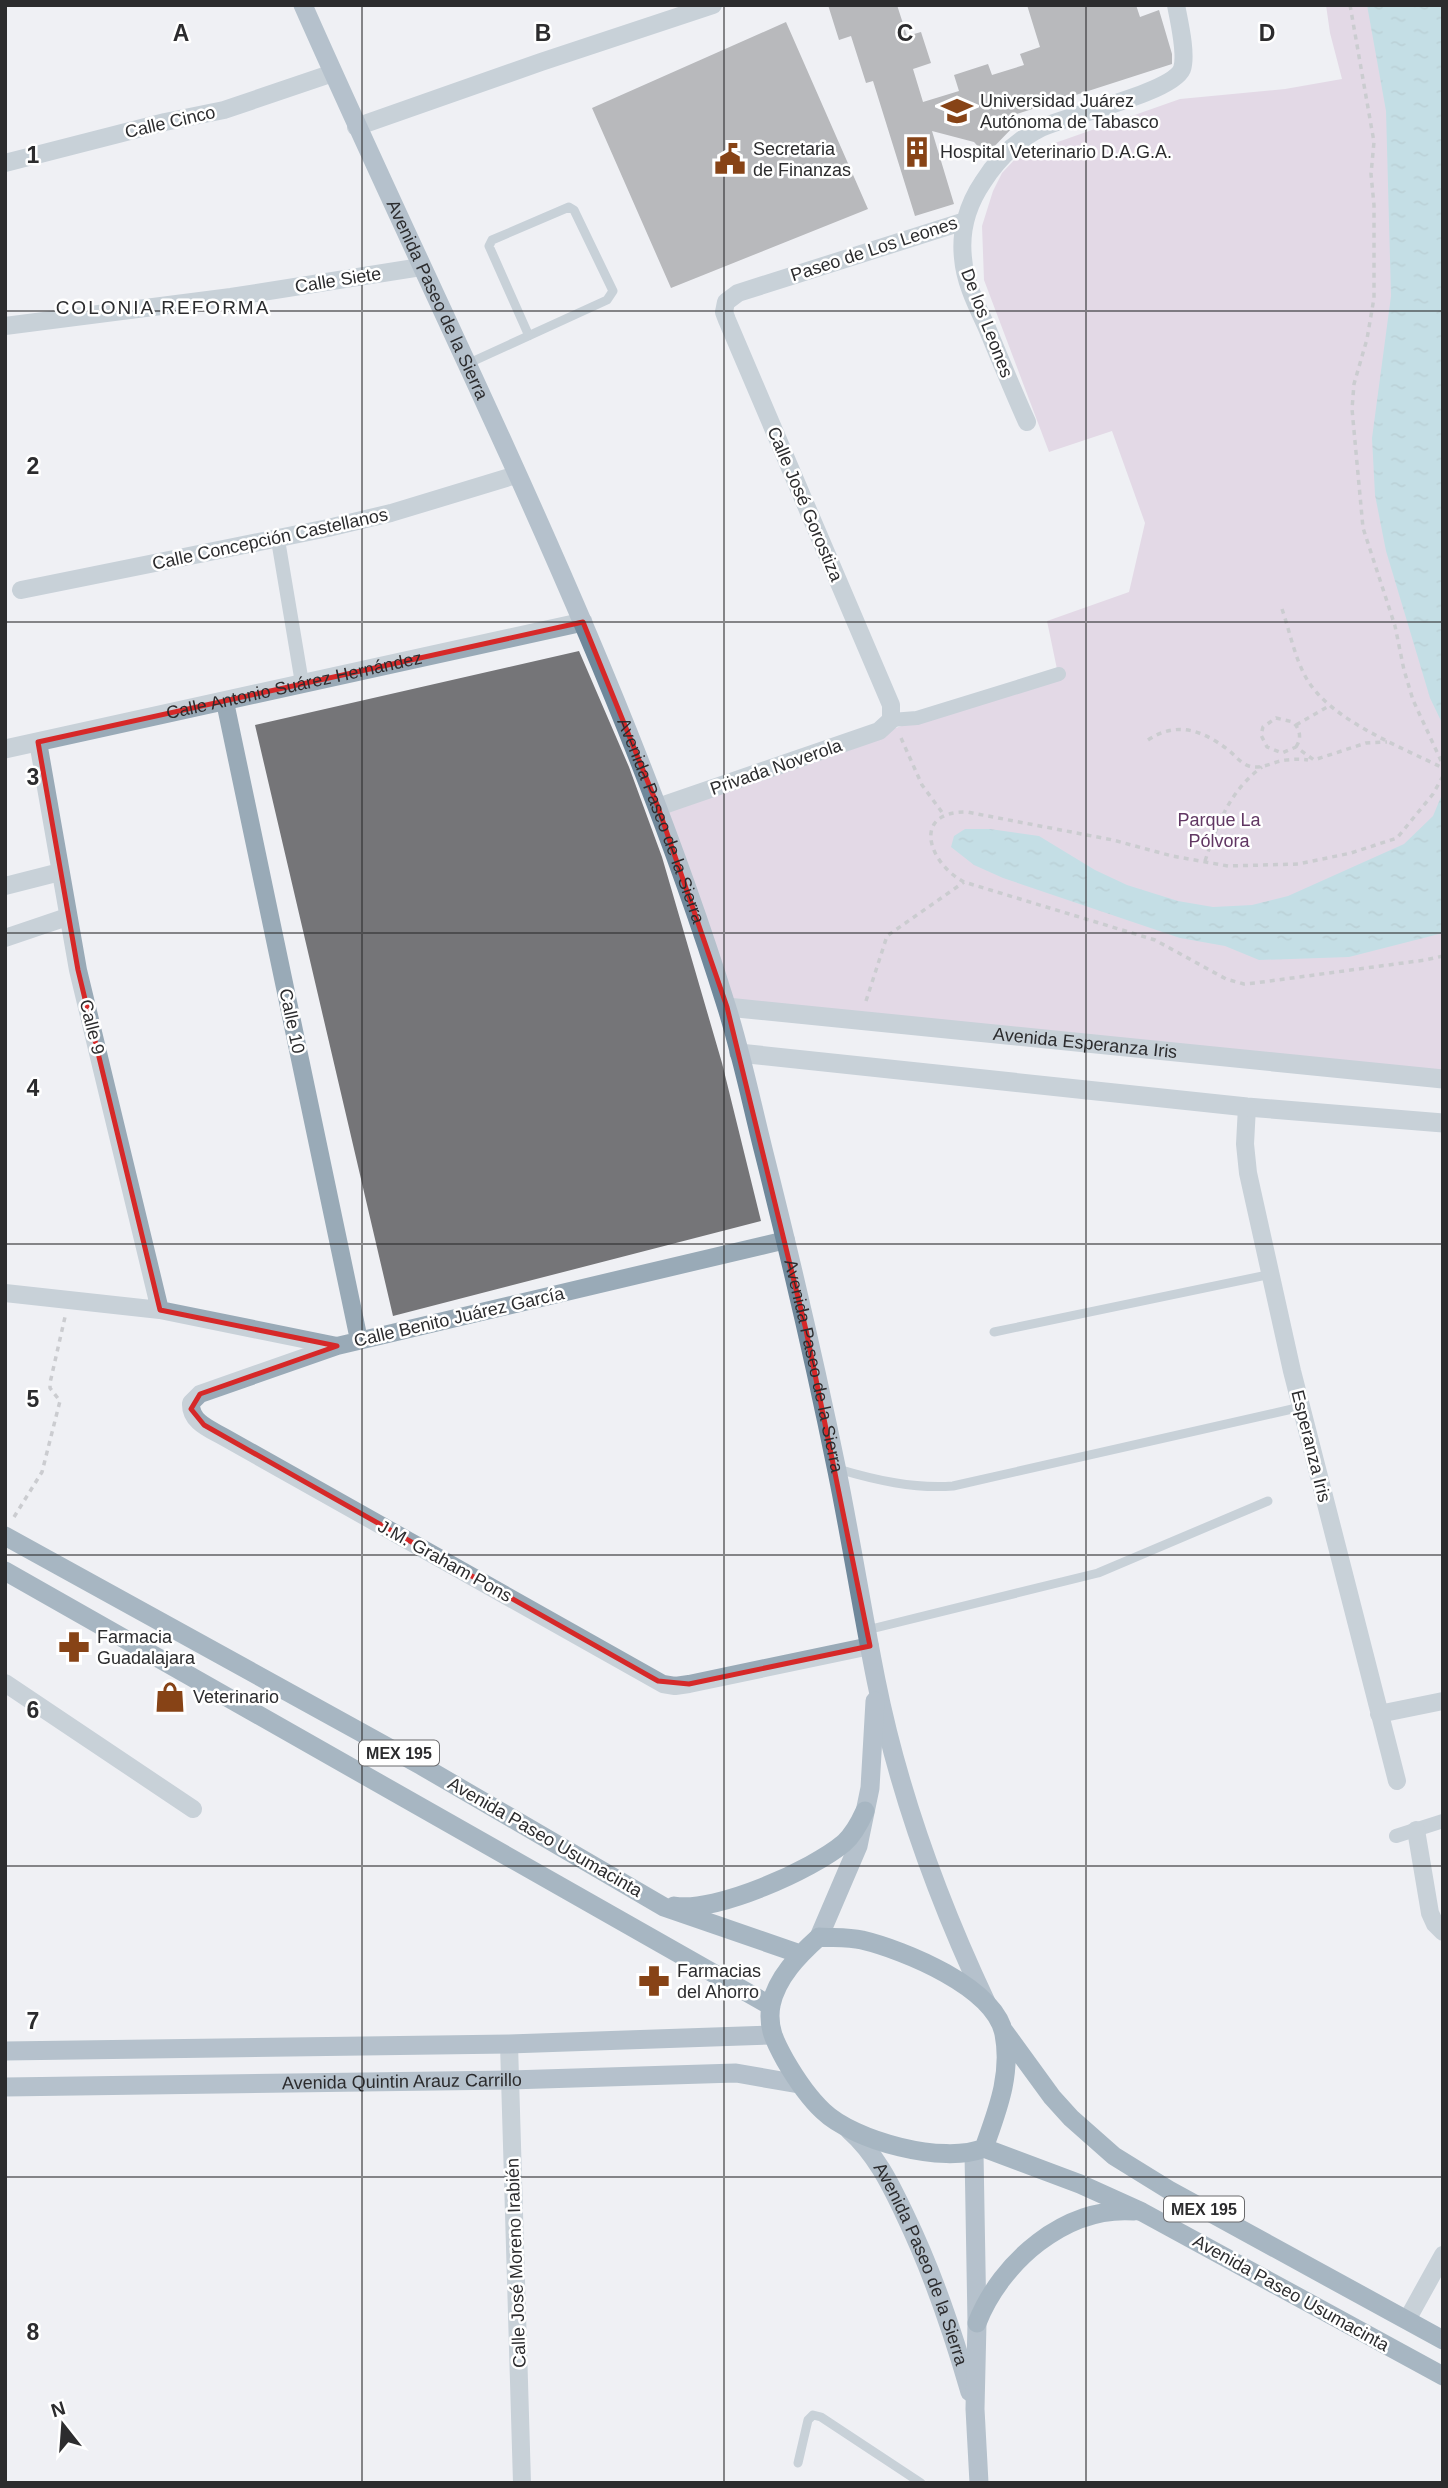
<svg xmlns="http://www.w3.org/2000/svg" width="1448" height="2488" font-family="Arial,sans-serif">
	<defs>
		<pattern id="water-ripples" width="26" height="14" patternUnits="userSpaceOnUse" patternTransform="scale(1.75)"><rect width="26" height="14" fill="#91c8d3"/><path d="M2 4q2-2 4 0t4 0M15 11q2-2 4 0t4 0" fill="none" stroke="#7dacb5"/></pattern>
	</defs>
	<rect width="100%" height="100%" fill="#eff0f4"/>
	<path fill="#d5bdd5" d="M1326,5H1443V1079L727,1007L658,807L1058,674L1047,621L1129,592L1145,523L1112,431L1049,452L984,280L982,226L993,191L1002,173L1018,156L1180,99L1285,89L1342,79L1330,33Z"/>
	<path fill="url(#water-ripples)" d="M1367,5H1443V725L1430,698L1386,551L1375,495L1372,438L1391,296L1386,111Z
		M1443,792V933L1349,957L1259,960L1225,946L1180,938L1003,878L974,865L951,847L954,836L965,829H990L1039,836L1095,870L1127,885L1178,901L1213,907L1252,905L1288,896L1404,844L1433,816Z"/>
	<path fill="#757578" d="M828,5H897L907,36L921,32L931,63L913,69L923,102L959,91L954,75L988,64L992,75L1024,65L1020,54L1040,47L1027,5H1136L1140,17L1159,10L1172,54V64L1014,115L1017,123L986,155L974,142L932,131L954,204L915,216L873,81L866,83L851,36L839,40Z
		M786,22L868,209L671,288L592,108Z
		M579,651L629,767L662,857L722,1063L761,1221L393,1316L255,725Z"/>
	<g fill="none" stroke-linecap="round" stroke-linejoin="round">
		<path stroke="#a0a1a4" stroke-width="3.5" stroke-dasharray="5 5" stroke-linecap="butt" d="M1350,5L1374,142L1371,174L1374,205V298L1367,339L1354,384L1352,409L1363,528L1395,626L1404,670L1413,700L1443,765
			M1282,609C1290,632 1295,660 1308,681C1333,721 1401,747 1443,768
			M1296,725L1329,706
			M901,738L922,785L944,815
			M1148,740C1176,721 1202,730 1227,749C1235,755 1240,763 1249,766C1262,770 1274,761 1286,760C1294,759 1301,759 1308,760
			M1296,747C1302,738 1300,729 1293,722L1276,718L1263,727L1261,735L1267,747L1282,753L1296,747L1314,760L1366,743L1387,742
			M1443,776L1433,794L1397,838L1351,853L1298,864L1228,866L1172,856L1113,840L967,812C911,811 928,863 964,882L1155,940L1226,979L1244,984L1255,983L1425,960L1443,956
			M1205,861C1217,825 1230,790 1262,767
			M866,1001L887,936L964,882
			M14,1517L42,1472L60,1401L50,1388V1383L65,1317"/>
		<path stroke="#99aab7" stroke-width="9" d="M467,364L607,300L613,291L574,210L569,207L492,240L489,246L529,336
			M994,1332L1272,1274
			M838,1469C875,1480 914,1489 953,1486L1301,1407
			M867,1630L1098,1573L1268,1501
			M798,2463L808,2420L813,2415L821,2417L921,2483"/>
		<path stroke="#99aab7" stroke-width="14" d="M278,540L302,683
			M891,720L917,718L1059,674
			M1396,1836L1443,1821"/>
		<path stroke="#99aab7" stroke-width="18" d="M356,127L541,62L713,5
			M5,163L165,122L224,110L333,73
			M5,326L231,297L421,267
			M1027,422C1013,391 1000,359 987,328C977,306 965,283 963,258C960,231 968,204 983,182C997,160 1017,140 1041,128C1068,115 1172,93 1182,69C1187,54 1179,21 1176,5
			M21,590L328,528L391,513L516,475
			M225,702L359,1340
			M38,742L78,970L160,1310
			M658,807L879,731L891,720V705L727,320L724,312L726,302L738,293L965,221
			M5,886L60,872
			M5,938L67,917
			M1247,1107L1245,1144L1248,1173L1292,1371L1397,1781
			M5,1293L160,1310L337,1346L786,1240
			M337,1346L200,1394L191,1403C190,1422 210,1429 224,1437L663,1684L675,1686L689,1684L870,1646
			M5,1683L193,1809
			M1379,1714L1443,1701
			M1416,1830L1430,1913L1435,1924L1443,1932
			M509,2044L522,2483
			M1407,2320L1443,2255"/>
		<g stroke="#99aab7" stroke-width="19">
			<path id="s1" d="M5,749L583,622"/>
			<path id="s2" d="M727,1007L1443,1079"/>
			<path d="M739,1053L1247,1107L1443,1123"/>
		</g>
		<g stroke="#6f889b" stroke-width="19">
			<path id="s3" d="M303,5C449,336 618,659 726,1005C741,1052 751,1101 763,1149C790,1256 815,1363 837,1471C851,1540 862,1610 876,1680C898,1790 938,1900 986,2002"/>
			<path d="M819,1937L858,1846L870,1788L875,1701"/>
			<path d="M5,2051L509,2044L771,2035"/>
			<path id="s4" d="M5,2087L510,2080L736,2073L799,2084"/>
			<path id="s5" d="M849,2130C875,2153 890,2183 905,2215C933,2273 952,2330 970,2392"/>
			<path d="M974,2153L977,2323L975,2409L979,2483"/>
		</g>
		<path stroke="#517086" stroke-width="19" d="M5,1536L422,1766L664,1907L800,1954
			M5,1571L771,2006
			M674,1906C716,1913 812,1870 844,1843C853,1835 860,1822 865,1811
			M819,1937C833,1938 848,1937 862,1940C904,1950 995,1987 1004,2034C1012,2075 997,2111 984,2148C944,2165 854,2141 823,2111C807,2096 796,2079 785,2060C775,2042 767,2027 771,2005C777,1977 799,1955 819,1937Z
			M1004,2031L1052,2097L1071,2118L1114,2156L1169,2190L1443,2340
			M984,2148L1080,2184L1142,2212L1443,2376
			M977,2323C1001,2262 1065,2206 1134,2211"/>
	</g>
	<path d="M0 0H1448V2488H0ZM583,622L658,807L727,1007L806,1330L870,1646L689,1684L658,1681L204,1425L191,1409L200,1394L337,1346L160,1310L78,970L38,742Z" fill="#eff0f4" fill-opacity=".55" fill-rule="evenodd"/>
	<path fill="none" stroke="#d62828" stroke-width="5" stroke-linejoin="round" d="M583,622L658,807L727,1007L806,1330L870,1646L689,1684L658,1681L204,1425L191,1409L200,1394L337,1346L160,1310L78,970L38,742Z"/>
	<path fill="none" stroke="#2c2c2e" stroke-width="2" stroke-opacity="0.55" d="M362,5V2483M724,5V2483M1086,5V2483M5,311H1443M5,622H1443M5,933H1443M5,1244H1443M5,1555H1443M5,1866H1443M5,2177H1443"/>
	<defs>
		<symbol id="university-bare" viewBox="-9 -9 18 18"><path d="M0-5L7-2L0 1L-7-2ZM-4 1L0 2.5L4 1V4Q0 6-4 4Z" fill="#874316" stroke="#fff" stroke-width="2.5" paint-order="stroke"/></symbol>
		<symbol id="building-bare" viewBox="-9 -9 18 18"><path d="M-4-6H4V6H1V3H-1V6H-4ZM-2.5-4.3h1.7v1.8h-1.7ZM.8-4.3h1.7v1.8H.8ZM-2.5-1h1.7V.8h-1.7ZM.8-1h1.7V.8H.8Z" fill="#874316" stroke="#fff" stroke-width="2.5" paint-order="stroke"/></symbol>
		<symbol id="civic-bare" viewBox="-9 -9 18 18"><path d="M-.6-6.5H3V-4.5H.6V-3L4-1V1h2V6H-6V1h2V-1L-.6-3ZM-1.2 2.5V6h2.4V2.5Z" fill="#874316" stroke="#fff" stroke-width="2.5" paint-order="stroke"/></symbol>
		<symbol id="pharmacy-bare" viewBox="-9 -9 18 18"><path d="M-2-6h4v4h4v4h-4v4h-4v-4h-4v-4h4Z" fill="#874316" stroke="#fff" stroke-width="2.5" paint-order="stroke"/></symbol>
		<symbol id="shop-bare" viewBox="-9 -9 18 18"><path d="M-5-2.5h2.3a2.7 3.5 0 0 1 5.4 0H5L5.5 6h-11ZM-1.5-2.5h3a1.5 2.3 0 0 0-3 0Z" fill="#874316" stroke="#fff" stroke-width="2.5" paint-order="stroke"/></symbol>
	</defs>
	<g fill-rule="evenodd">
		<use href="#university-bare" x="935" y="89" width="44" height="44"/>
		<use href="#building-bare" x="895" y="130" width="44" height="44"/>
		<use href="#civic-bare" x="708" y="137" width="44" height="44"/>
		<use href="#pharmacy-bare" x="52" y="1625" width="44" height="44"/>
		<use href="#shop-bare" x="148" y="1675" width="44" height="44"/>
		<use href="#pharmacy-bare" x="632" y="1959" width="44" height="44"/>
	</g>
	<g text-anchor="middle" stroke-width="5" stroke-linejoin="round" paint-order="stroke">
		<g fill="#fff" stroke="#6b6b6d" stroke-width="2">
			<rect x="359" y="1740.5" width="80" height="25" rx="5"/>
			<rect x="1164" y="2196.5" width="80" height="25" rx="5"/>
		</g>
		<g font-size="16" font-weight="bold" fill="#2c2c2e">
			<text x="399" y="1759">MEX 195</text>
			<text x="1204" y="2215">MEX 195</text>
		</g>
		<g font-size="18" fill="#2c2c2e" stroke="#fff" text-anchor="start">
			<text x="980" y="107">Universidad Juárez<tspan x="980" dy="21">Autónoma de Tabasco</tspan></text>
			<text x="753" y="155">Secretaria<tspan x="753" dy="21">de Finanzas</tspan></text>
			<text x="940" y="158">Hospital Veterinario D.A.G.A.</text>
			<text x="97" y="1643">Farmacia<tspan x="97" dy="21">Guadalajara</tspan></text>
			<text x="193" y="1703">Veterinario</text>
			<text x="677" y="1977">Farmacias<tspan x="677" dy="21">del Ahorro</tspan></text>
		</g>
		<g font-size="18" fill="#2c2c2e" stroke="#fff">
			<text transform="translate(170 122) rotate(-13)" y="6">Calle Cinco</text>
			<text transform="translate(874 249) rotate(-18)" y="6">Paseo de Los Leones</text>
			<text transform="translate(338 280) rotate(-9)" y="6">Calle Siete</text>
			<text dy="6" stroke="none"><textPath href="#s3" startOffset="324">Avenida Paseo de la Sierra</textPath></text>
			<text transform="translate(987 323) rotate(69)" y="6">De los Leones</text>
			<text transform="translate(805 504) rotate(67)" y="6">Calle José Gorostiza</text>
			<text transform="translate(270 539) rotate(-12)" y="6">Calle Concepción Castellanos</text>
			<text dy="6" stroke="none"><textPath href="#s1" startOffset="296">Calle Antonio Suárez Hernández</textPath></text>
			<text transform="translate(776 767) rotate(-19)" y="6">Privada Noverola</text>
			<text dy="6" stroke="none"><textPath href="#s3" startOffset="891">Avenida Paseo de la Sierra</textPath></text>
			<text transform="translate(292 1021) rotate(78)" y="6">Calle 10</text>
			<text transform="translate(92 1027) rotate(76)" y="6">Calle 9</text>
			<text dy="6" stroke="none"><textPath href="#s2" startOffset="360">Avenida Esperanza Iris</textPath></text>
			<text transform="translate(459 1317) rotate(-13)" y="6">Calle Benito Juárez García</text>
			<text dy="6" stroke="none"><textPath href="#s3" startOffset="1458">Avenida Paseo de la Sierra</textPath></text>
			<text transform="translate(1311 1446) rotate(76)" y="6">Esperanza Iris</text>
			<text transform="translate(445 1561) rotate(29)" y="6">J.M. Graham Pons</text>
			<text transform="translate(545 1837) rotate(30)" y="6">Avenida Paseo Usumacinta</text>
			<text dy="6" stroke="none"><textPath href="#s4" startOffset="397">Avenida Quintin Arauz Carrillo</textPath></text>
			<text transform="translate(516 2263) rotate(-92)" y="6">Calle José Moreno Irabién</text>
			<text dy="6" stroke="none"><textPath href="#s5" startOffset="154">Avenida Paseo de la Sierra</textPath></text>
			<text transform="translate(1291 2293) rotate(29)" y="6">Avenida Paseo Usumacinta</text>
		</g>
		<g font-size="18" fill="#613763" stroke="#fff">
			<text x="1219" y="826">Parque La<tspan x="1219" dy="21">Pólvora</tspan></text>
		</g>
		<g font-size="19" letter-spacing="2" fill="#2c2c2e" stroke="#fff">
			<text x="163" y="314">COLONIA REFORMA</text>
		</g>
	</g>
	<g font-size="23" text-anchor="middle" font-weight="bold" fill="#2c2c2e" stroke="#fff" stroke-width="5" stroke-linejoin="round" paint-order="stroke">
		<text x="181" y="41">A</text>
		<text x="543" y="41">B</text>
		<text x="905" y="41">C</text>
		<text x="1267" y="41">D</text>
		<text x="33" y="163">1</text>
		<text x="33" y="474">2</text>
		<text x="33" y="785">3</text>
		<text x="33" y="1096">4</text>
		<text x="33" y="1407">5</text>
		<text x="33" y="1718">6</text>
		<text x="33" y="2029">7</text>
		<text x="33" y="2340">8</text>
	</g>
	<rect width="1448" height="2488" fill="none" stroke="#2c2c2e" stroke-width="14"/>
	<g transform="translate(63 2425) rotate(343)" stroke="#ffffff" stroke-width="5" paint-order="stroke">
	<path d="M0-5L12 26L0 18L-12 26Z" fill="#2c2c2e"/>
	<text y="-10" font-size="19" font-weight="bold" text-anchor="middle" fill="#2c2c2e">N</text>
	</g>
</svg>
